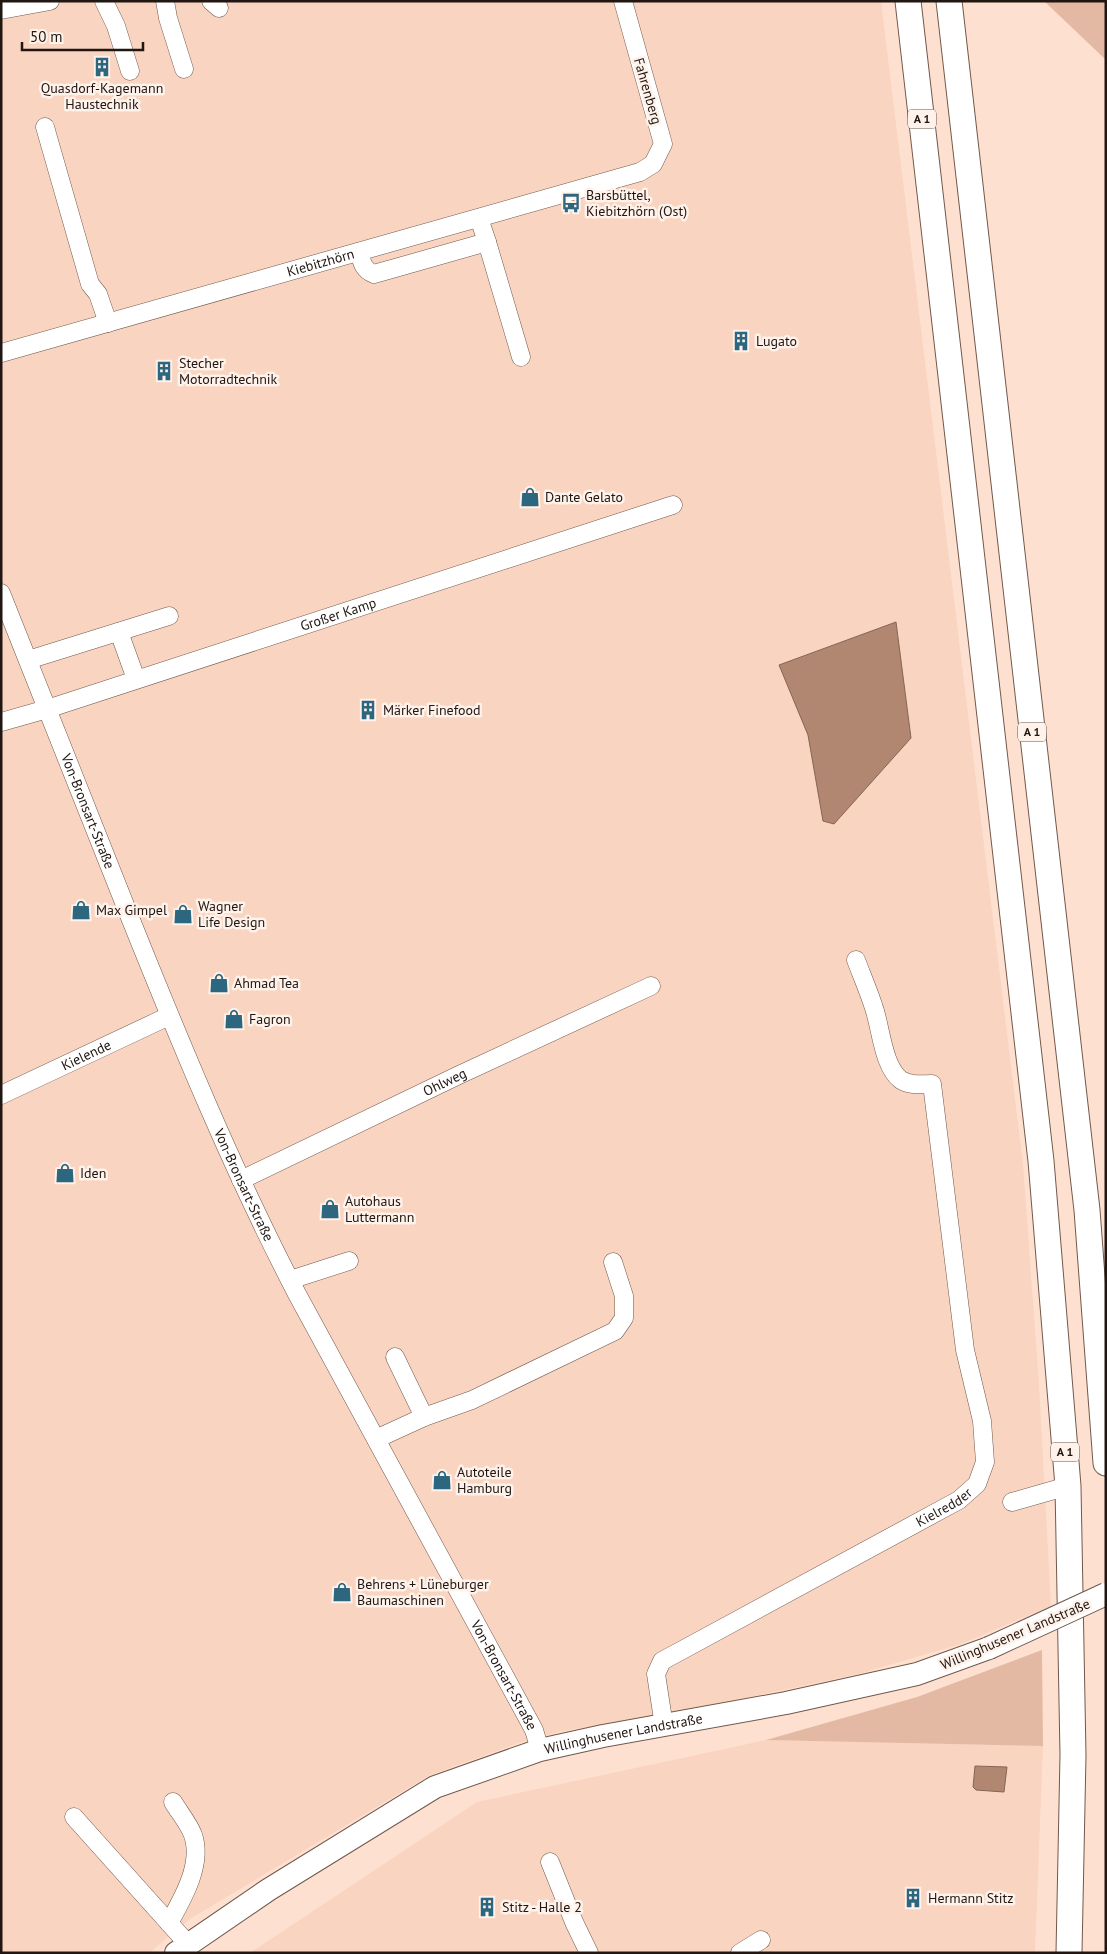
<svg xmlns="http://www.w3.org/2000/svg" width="1107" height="1954" font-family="'PT Sans',sans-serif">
	<rect width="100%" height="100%" fill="#fee0d1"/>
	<path fill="#f9d4c0" d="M1,1H881L1023,1164L1039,1385L1051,1606L961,1644L862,1673L694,1709L563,1731L519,1743L430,1775L190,1919L149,1953H1Z
		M766,1740L1043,1746L1035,1953H250L477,1802Z"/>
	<path fill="#e4b9a3" d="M1044,1H1106V60Z
		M1042,1650L1043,1746L766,1740L917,1697Z"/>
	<path fill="#b28771" stroke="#866554" d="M896,622L911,738L834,824L823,821L808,735L779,665Z
		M975,1766L1007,1767L1004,1792L976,1790L973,1787Z"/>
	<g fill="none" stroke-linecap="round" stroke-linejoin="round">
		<defs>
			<g id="minor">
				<path d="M104,1L116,26L130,71"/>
				<path d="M165,1L168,18L184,69"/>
				<path d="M211,1L219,8"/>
				<path d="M1,10L50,1"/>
				<path d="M45,127L90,284L98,294L108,323"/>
				<path d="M487,242L521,357"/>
				<path d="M359,252C362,262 363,270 374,274L487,242L479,218"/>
				<path id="s1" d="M1,353L640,172L653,164L663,144L623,1"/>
				<path id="s2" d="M1,593C45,702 88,811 131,920C182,1047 234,1173 297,1294L534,1730L540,1750"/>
				<path d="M119,632L136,679"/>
				<path d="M28,660L169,616"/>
				<path id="s3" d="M1,722L47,709L673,505"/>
				<path id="s4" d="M1,1095L169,1016"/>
				<path id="s5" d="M241,1180L459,1075L651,986"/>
				<path d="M290,1280L349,1261"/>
				<path d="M424,1417L472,1400L615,1331L624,1318V1296L613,1262"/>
				<path d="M376,1439L424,1417L395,1357"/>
				<path d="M1012,1502L1068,1486"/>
				<path id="s6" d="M664,1726L656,1674L662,1661L959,1500L977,1484L985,1462L982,1421L965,1350L932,1084C921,1084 911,1086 901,1080C883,1067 881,1028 874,1008C869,992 862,976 856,960"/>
				<path d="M74,1817L187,1943"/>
				<path d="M550,1862L574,1922L589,1953"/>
				<path d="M169,1923C183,1898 203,1864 193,1835C189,1824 179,1812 173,1802"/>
				<path d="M740,1953L761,1940"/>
			</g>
			<g id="major">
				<path id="s7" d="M176,1953L268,1890L435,1787L540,1750L603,1736L786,1703L917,1674L989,1648"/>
			</g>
			<path id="highway" d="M908,1L1041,1161L1068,1486L1073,1755L1069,1953
				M949,1L1087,1210L1106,1463"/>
		</defs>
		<use href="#minor" stroke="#72584b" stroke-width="19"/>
		<use href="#major" stroke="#72584b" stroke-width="24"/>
		<use href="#highway" stroke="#72584b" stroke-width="27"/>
		<use href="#minor" stroke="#fff" stroke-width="18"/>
		<use href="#major" stroke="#fff" stroke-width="22"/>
		<use href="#highway" stroke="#fff" stroke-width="25"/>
		<defs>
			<path id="major-bridge" d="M989,1648L1106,1594"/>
		</defs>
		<use href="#major-bridge" stroke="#72584b" stroke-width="24" stroke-linecap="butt"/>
		<use href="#major-bridge" stroke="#fff" stroke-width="22"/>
	</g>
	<defs>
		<symbol id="building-bare" viewBox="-9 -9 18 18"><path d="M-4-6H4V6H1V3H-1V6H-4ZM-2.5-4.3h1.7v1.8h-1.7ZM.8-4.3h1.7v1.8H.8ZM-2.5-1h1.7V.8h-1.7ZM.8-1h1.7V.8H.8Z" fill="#2c667f" stroke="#fef2eb" stroke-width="2.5" paint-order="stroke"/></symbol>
		<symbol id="bus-bare" viewBox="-9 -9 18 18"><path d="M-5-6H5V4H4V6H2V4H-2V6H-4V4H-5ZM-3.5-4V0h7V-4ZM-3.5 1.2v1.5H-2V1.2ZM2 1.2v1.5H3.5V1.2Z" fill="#2c667f" stroke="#fef2eb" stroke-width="2.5" paint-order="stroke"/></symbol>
		<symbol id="shop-bare" viewBox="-9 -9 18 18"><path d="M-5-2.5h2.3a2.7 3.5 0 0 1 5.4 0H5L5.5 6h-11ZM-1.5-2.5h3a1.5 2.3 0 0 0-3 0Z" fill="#2c667f" stroke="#fef2eb" stroke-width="2.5" paint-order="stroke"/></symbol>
	</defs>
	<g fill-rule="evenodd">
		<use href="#building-bare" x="88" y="53" width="28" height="28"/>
		<use href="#bus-bare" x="557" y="189" width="28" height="28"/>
		<use href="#building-bare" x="727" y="327" width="28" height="28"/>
		<use href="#building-bare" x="150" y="357" width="28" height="28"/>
		<use href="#shop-bare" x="516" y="483" width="28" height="28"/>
		<use href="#building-bare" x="354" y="696" width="28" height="28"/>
		<use href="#shop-bare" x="67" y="896" width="28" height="28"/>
		<use href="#shop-bare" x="169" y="900" width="28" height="28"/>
		<use href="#shop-bare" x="205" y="969" width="28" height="28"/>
		<use href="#shop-bare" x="220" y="1005" width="28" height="28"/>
		<use href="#shop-bare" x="51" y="1159" width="28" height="28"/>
		<use href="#shop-bare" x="316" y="1195" width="28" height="28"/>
		<use href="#shop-bare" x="428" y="1466" width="28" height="28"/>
		<use href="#shop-bare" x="328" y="1578" width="28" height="28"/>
		<use href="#building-bare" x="899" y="1884" width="28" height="28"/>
		<use href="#building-bare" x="473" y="1893" width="28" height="28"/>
	</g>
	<g text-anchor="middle" stroke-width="5" stroke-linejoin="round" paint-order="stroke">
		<g fill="#fef2eb" stroke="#635852" stroke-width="1">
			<rect x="908" y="109.5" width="28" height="19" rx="4"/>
			<rect x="1018" y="722.5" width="28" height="19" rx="4"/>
			<rect x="1051" y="1442.5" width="28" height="19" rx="4"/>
		</g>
		<g font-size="12" font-weight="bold" fill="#211611">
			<text x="922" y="123">A 1</text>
			<text x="1032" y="736">A 1</text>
			<text x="1065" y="1456">A 1</text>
		</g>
		<g font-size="14" fill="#211611" stroke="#fef2eb" text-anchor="start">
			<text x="102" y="93" text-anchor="middle">Quasdorf-Kagemann<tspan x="102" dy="16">Haustechnik</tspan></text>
			<text x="586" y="200">Barsbüttel,<tspan x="586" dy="16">Kiebitzhörn (Ost)</tspan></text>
			<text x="756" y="346">Lugato</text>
			<text x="179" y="368">Stecher<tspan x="179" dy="16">Motorradtechnik</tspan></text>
			<text x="545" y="502">Dante Gelato</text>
			<text x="383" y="715">Märker Finefood</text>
			<text x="198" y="911">Wagner<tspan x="198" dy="16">Life Design</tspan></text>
			<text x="96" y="915">Max Gimpel</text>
			<text x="234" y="988">Ahmad Tea</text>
			<text x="249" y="1024">Fagron</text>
			<text x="80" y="1178">Iden</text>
			<text x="345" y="1206">Autohaus<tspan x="345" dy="16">Luttermann</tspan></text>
			<text x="457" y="1477">Autoteile<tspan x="457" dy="16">Hamburg</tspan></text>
			<text x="357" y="1589">Behrens + Lüneburger<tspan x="357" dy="16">Baumaschinen</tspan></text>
			<text x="928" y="1903">Hermann Stitz</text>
			<text x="502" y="1912">Stitz - Halle 2</text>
		</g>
		<g font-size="14" fill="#211611" stroke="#fef2eb">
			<text transform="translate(648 91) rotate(74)" y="5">Fahrenberg</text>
			<text dy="5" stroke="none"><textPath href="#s1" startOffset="332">Kiebitzhörn</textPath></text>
			<text dy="5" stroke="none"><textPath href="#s3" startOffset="354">Großer Kamp</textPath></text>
			<text dy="5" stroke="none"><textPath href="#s2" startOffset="235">Von-Bronsart-Straße</textPath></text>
			<text dy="5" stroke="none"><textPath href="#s4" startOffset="94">Kielende</textPath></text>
			<text dy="5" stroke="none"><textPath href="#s5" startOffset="226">Ohlweg</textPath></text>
			<text dy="5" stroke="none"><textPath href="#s2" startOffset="640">Von-Bronsart-Straße</textPath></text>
			<text dy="5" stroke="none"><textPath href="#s6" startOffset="388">Kielredder</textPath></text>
			<text transform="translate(1015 1634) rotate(-23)" y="5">Willinghusener Landstraße</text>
			<text dy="5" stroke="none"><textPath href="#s2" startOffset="1195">Von-Bronsart-Straße</textPath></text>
			<text dy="5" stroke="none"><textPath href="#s7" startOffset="504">Willinghusener Landstraße</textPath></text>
		</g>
	</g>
	<rect width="1107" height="1954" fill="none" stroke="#211611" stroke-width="5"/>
	<path d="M22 42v8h121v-8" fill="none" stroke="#211611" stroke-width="2.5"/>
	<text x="30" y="42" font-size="15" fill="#211611" stroke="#fef2eb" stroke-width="4" paint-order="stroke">50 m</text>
</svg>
